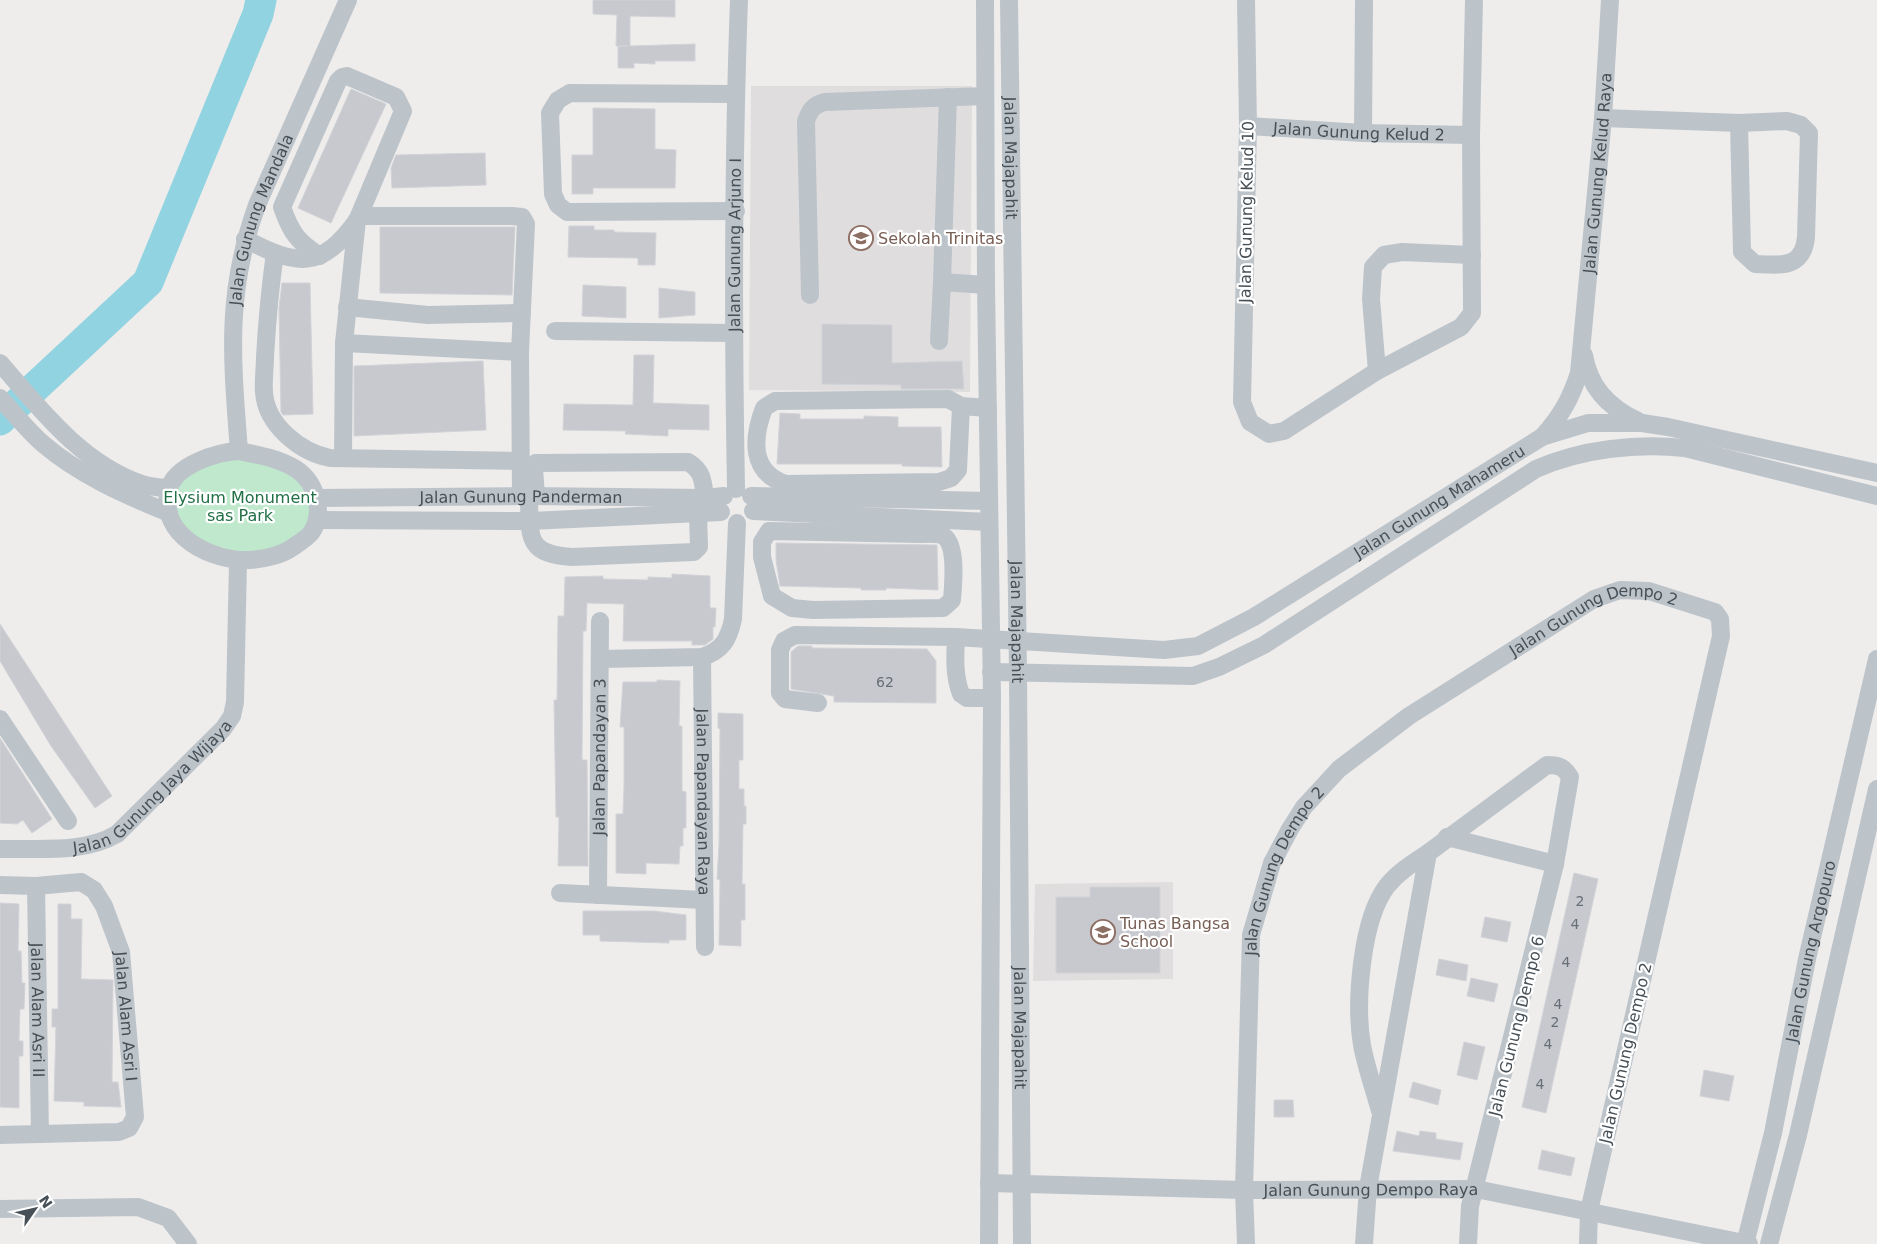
<svg xmlns="http://www.w3.org/2000/svg" width="1877" height="1244" font-family="'DejaVu Sans',sans-serif">
	<rect width="100%" height="100%" fill="#efecec"/>
	<path fill="#e0ddde" d="M751,86H972L970,392L749,390Z
		M1173,882V979L1033,981L1035,884Z"/>
	<path fill="#bfe8cd" d="M240,454L292,471L317,512L307,532L283,549L238,559L183,535L170,489L200,462Z"/>
	<g fill="none" stroke-linecap="round" stroke-linejoin="round">
		<path stroke="#91d3e0" stroke-width="31" d="M0,420L148,282L258,14L261,0"/>
	</g>
	<path fill="#c7c9cf" stroke="#d1d3d7" d="M593,0H675V17L630,16V46L695,44V61H655V64L634,63V68H618V46H628H616L617,15L593,14Z
		M351,89L386,104L331,223L298,208Z
		M593,108L655,109V149L676,150L675,188H593V194H572V155H593Z
		M485,153L486,185L392,188L391,168L396,155Z
		M569,226H594V230H614V232L656,233L655,265H638V258L568,257Z
		M380,227H515L512,295L380,293Z
		M282,283H310L313,414L283,415L281,412L279,308Z
		M583,285L626,287V318L582,316Z
		M659,288L695,292V315L659,318Z
		M822,324L892,325V363L962,361L964,389H901V385L822,384Z
		M634,355H654L653,403L709,405V430L668,429V436L625,434L626,431L563,430L564,404L633,405Z
		M483,361L486,430L354,436V366Z
		M780,413L800,414V419H864V416L898,417V427H941L942,467L902,466V464H777Z
		M776,543L937,545L938,590L886,588V590H861V588L780,586L776,560Z
		M672,574L710,576V608H716L715,627H713V639L705,645H692V641H623L624,604L587,603L586,631H583L582,760H587L588,866H558L559,817H556L554,700H557L558,616H564L565,577L603,576V579L648,580V577L672,578Z
		M0,624L112,796L95,808L51,746L0,661Z
		M798,646H812V648L927,649L936,661V703L834,702V696L791,689V652Z
		M657,680L680,681L679,726H682V791L686,792V828H683V846H680L679,864L646,863V874L616,873V814H623L624,788V727H620L623,682H657Z
		M718,713L743,714V760H739V789H744V806H746V824H743L742,884H745V920H741V946L719,945L720,880L717,879L719,845L720,729L718,728Z
		M0,738L52,819L32,833L23,820L17,824L0,823Z
		M1574,873L1598,879L1546,1113L1522,1107Z
		M1090,887H1160V973H1056V897H1090Z
		M0,903L19,904L18,951H21L22,983H25L24,1009H20L19,1041H23V1056H19V1108L0,1107Z
		M58,904H71V919H82L81,979L113,980L112,1082H118L121,1107L84,1106V1102L54,1101L56,1027H52V1009H58Z
		M583,911H654L686,915V940H669V943L600,941V935H583Z
		M1485,917L1511,922L1507,942L1481,937Z
		M1439,959L1468,965L1466,981L1436,975Z
		M1471,978L1498,984L1494,1002L1467,996Z
		M1464,1042L1485,1047L1477,1080L1457,1075Z
		M1704,1070L1734,1076L1729,1101L1700,1096Z
		M1413,1082L1441,1090L1438,1105L1409,1097Z
		M1274,1100H1293L1294,1117H1274Z
		M1397,1131L1419,1136L1420,1131L1436,1133V1139L1463,1143L1460,1160L1393,1151Z
		M1542,1150L1575,1158L1571,1176L1538,1169Z"/>
	<g fill="none" stroke-linecap="round" stroke-linejoin="round">
		<g stroke="#bcc4ca" stroke-width="18">
			<path d="M985,0L986,285L992,698L989,1244"/>
			<path id="s1" d="M1009,0L1018,673L1022,1244"/>
			<path d="M1246,0L1248,126L1242,402L1250,422L1269,434L1284,431L1377,371L1461,327L1472,313L1471,135L1474,0"/>
			<path d="M736,94L570,93L558,100L550,113L553,194L558,205L567,212L736,211"/>
			<path d="M1603,118L1739,123L1787,121L1801,125L1809,133L1806,237C1803,269 1780,265 1755,264L1742,252L1739,123"/>
			<path id="s2" d="M1248,126L1363,133L1471,135"/>
			<path d="M1363,133L1364,0"/>
			<path d="M245,239C297,266 321,271 358,219"/>
			<path d="M275,253C270,288 267,322 265,357C265,368 263,381 264,392C266,425 300,452 330,458L521,461"/>
			<path d="M320,256C298,242 291,233 282,207L338,81L342,77L347,76L396,97L403,111L359,216H512L522,217L526,224L520,352L521,496"/>
			<path d="M942,282L948,97"/>
			<path d="M810,295L806,121C810,110 813,105 825,102L985,96"/>
			<path d="M347,307L428,315L522,313"/>
			<path d="M555,331L734,333"/>
			<path d="M939,341L942,282L986,285"/>
			<path d="M344,343L520,352"/>
			<path d="M1584,355C1589,387 1609,408 1638,421"/>
			<path d="M0,363C40,409 82,464 142,484C150,487 160,487 169,489"/>
			<path d="M1377,371L1371,299L1373,267L1384,255L1402,252L1472,255"/>
			<path d="M0,398C14,413 27,430 42,443C79,475 125,495 169,513"/>
			<path d="M961,406L958,470L951,478L939,482L786,484C749,472 753,437 764,408L775,401L948,399L961,406L988,408"/>
			<path id="s3" d="M1543,436C1561,416 1571,398 1579,373L1603,118L1610,0"/>
			<path id="s4" d="M239,451C232,359 225,294 257,205L348,0"/>
			<path d="M239,451C258,455 279,458 296,469C316,482 325,513 311,533C307,538 299,543 293,547C283,555 264,559 250,560C213,562 157,536 169,489C175,465 217,452 239,451Z"/>
			<path d="M343,457L344,343L357,220"/>
			<path id="s5" d="M736,489C733,326 733,163 739,0"/>
			<path d="M529,496C530,536 525,554 572,557L694,552L699,547L698,513"/>
			<path d="M536,496L534,468L536,463L688,462C703,471 703,481 705,498"/>
			<path d="M751,496L989,501"/>
			<path id="s6" d="M317,498L529,496L705,498L724,496"/>
			<path d="M753,511L989,522"/>
			<path d="M317,520L530,521L721,512"/>
			<path d="M918,534C925,534 935,533 942,535C958,543 953,585 952,600L943,608L813,610L792,608L772,596L762,557V542L769,531L918,534V519"/>
			<path id="s7" d="M956,637L1164,650L1198,646L1254,617L1542,437L1588,423H1642L1668,427L1877,473"/>
			<path id="s8" d="M702,657L705,947"/>
			<path d="M601,659L702,657C722,651 729,639 733,619L737,523"/>
			<path d="M991,672L1193,676L1219,667L1264,645L1536,469C1581,449 1636,443 1685,448L1877,496"/>
			<path d="M818,703L785,699L780,693V650L784,641L795,635L956,637C955,657 954,676 961,694L967,698H992"/>
			<path d="M0,719L68,821"/>
			<path d="M1447,837L1555,864"/>
			<path id="s9" d="M0,849C38,848 83,854 117,834L223,729L232,716L235,702L238,561"/>
			<path id="s10" d="M0,885L36,886L81,882L94,890L104,906L121,952L135,1117L129,1128L119,1132L0,1135"/>
			<path id="s11" d="M36,886L40,1134"/>
			<path d="M560,893L704,900"/>
			<path id="s12" d="M598,895L600,621"/>
			<path d="M1380,1111C1374,1089 1366,1067 1362,1045C1355,1004 1361,920 1387,886C1398,872 1413,863 1428,853"/>
			<path id="s13" d="M989,1183L1244,1190L1476,1189L1749,1244"/>
			<path d="M0,1209L138,1207L168,1218L188,1244"/>
			<path id="s14" d="M1246,1244L1244,1190L1251,935L1272,863L1290,829L1304,807L1339,769L1409,716L1594,599L1620,590L1649,591L1715,612L1720,619L1721,636L1589,1211L1588,1244"/>
			<path d="M1364,1244L1368,1188L1428,853L1547,765C1559,765 1564,767 1570,777L1555,864L1470,1206L1468,1244"/>
			<path id="s15" d="M1745,1244L1773,1133L1807,959L1877,659"/>
			<path d="M1769,1244L1798,1135L1877,789"/>
		</g>
	</g>
	<defs>
		<symbol id="school-ring" viewBox="-11 -11 22 22"><circle r="9.5" fill="#fff" stroke="#8d6e63" stroke-width="1.5"/><path d="M0-5L7-2L0 1L-7-2ZM-4 1L0 2.5L4 1V4Q0 6-4 4Z" fill="#8d6e63"/></symbol>
	</defs>
	<g fill-rule="evenodd">
		<use href="#school-ring" x="847" y="224" width="28" height="28"/>
		<use href="#school-ring" x="1089" y="918" width="28" height="28"/>
	</g>
	<g text-anchor="middle" stroke-width="4.5" stroke-linejoin="round" paint-order="stroke">
		<g font-size="14" fill="#676e75">
			<text x="885" y="687">62</text>
			<text x="1580" y="906">2</text>
			<text x="1575" y="929">4</text>
			<text x="1566" y="967">4</text>
			<text x="1558" y="1009">4</text>
			<text x="1555" y="1027">2</text>
			<text x="1548" y="1049">4</text>
			<text x="1540" y="1089">4</text>
		</g>
		<g font-size="16" fill="#475057" stroke="#fff">
			<text dy="6" stroke="none"><textPath href="#s2" startOffset="111">Jalan Gunung Kelud 2</textPath></text>
			<text dy="6" stroke="none"><textPath href="#s1" startOffset="158">Jalan Majapahit</textPath></text>
			<text dy="6" stroke="none"><textPath href="#s3" startOffset="274">Jalan Gunung Kelud Raya</textPath></text>
			<text transform="translate(1246 212) rotate(-89)" y="6">Jalan Gunung Kelud 10</text>
			<text dy="6" stroke="none"><textPath href="#s4" startOffset="236">Jalan Gunung Mandala</textPath></text>
			<text dy="6" stroke="none"><textPath href="#s5" startOffset="244">Jalan Gunung Arjuno I</textPath></text>
			<text dy="6" stroke="none"><textPath href="#s6" startOffset="204">Jalan Gunung Panderman</textPath></text>
			<text dy="6" stroke="none"><textPath href="#s7" startOffset="524">Jalan Gunung Mahameru</textPath></text>
			<text dy="6" stroke="none"><textPath href="#s1" startOffset="622">Jalan Majapahit</textPath></text>
			<text dy="6" stroke="none"><textPath href="#s14" startOffset="801">Jalan Gunung Dempo 2</textPath></text>
			<text dy="6" stroke="none"><textPath href="#s12" startOffset="138">Jalan Papandayan 3</textPath></text>
			<text dy="6" stroke="none"><textPath href="#s9" startOffset="175">Jalan Gunung Jaya Wijaya</textPath></text>
			<text dy="6" stroke="none"><textPath href="#s8" startOffset="145">Jalan Papandayan Raya</textPath></text>
			<text dy="6" stroke="none"><textPath href="#s14" startOffset="381">Jalan Gunung Dempo 2</textPath></text>
			<text dy="6" stroke="none"><textPath href="#s15" startOffset="300">Jalan Gunung Argopuro</textPath></text>
			<text dy="6" stroke="none"><textPath href="#s11" startOffset="124">Jalan Alam Asri II</textPath></text>
			<text dy="6" stroke="none"><textPath href="#s10" startOffset="229">Jalan Alam Asri I</textPath></text>
			<text transform="translate(1516 1026) rotate(-76)" y="6">Jalan Gunung Dempo 6</text>
			<text dy="6" stroke="none"><textPath href="#s1" startOffset="1028">Jalan Majapahit</textPath></text>
			<text transform="translate(1625 1053) rotate(-77)" y="6">Jalan Gunung Dempo 2</text>
			<text dy="6" stroke="none"><textPath href="#s13" startOffset="382">Jalan Gunung Dempo Raya</textPath></text>
		</g>
		<g font-size="16" fill="#785e54" stroke="#fff" text-anchor="start">
			<text x="878" y="244">Sekolah Trinitas</text>
			<text x="1120" y="929">Tunas Bangsa<tspan x="1120" dy="18">School</tspan></text>
		</g>
		<g font-size="16" fill="#216f45" stroke="#fff">
			<text x="240" y="503">Elysium Monument<tspan x="240" dy="18">sas Park</tspan></text>
		</g>
	</g>
	<g transform="translate(35 1209) rotate(56)" stroke="#ffffff" stroke-width="4" paint-order="stroke">
	<path d="M0-4L9 19L0 12L-9 19Z" fill="#475057"/>
	<text y="-8" font-size="14" font-weight="bold" text-anchor="middle" fill="#475057">N</text>
	</g>
</svg>
